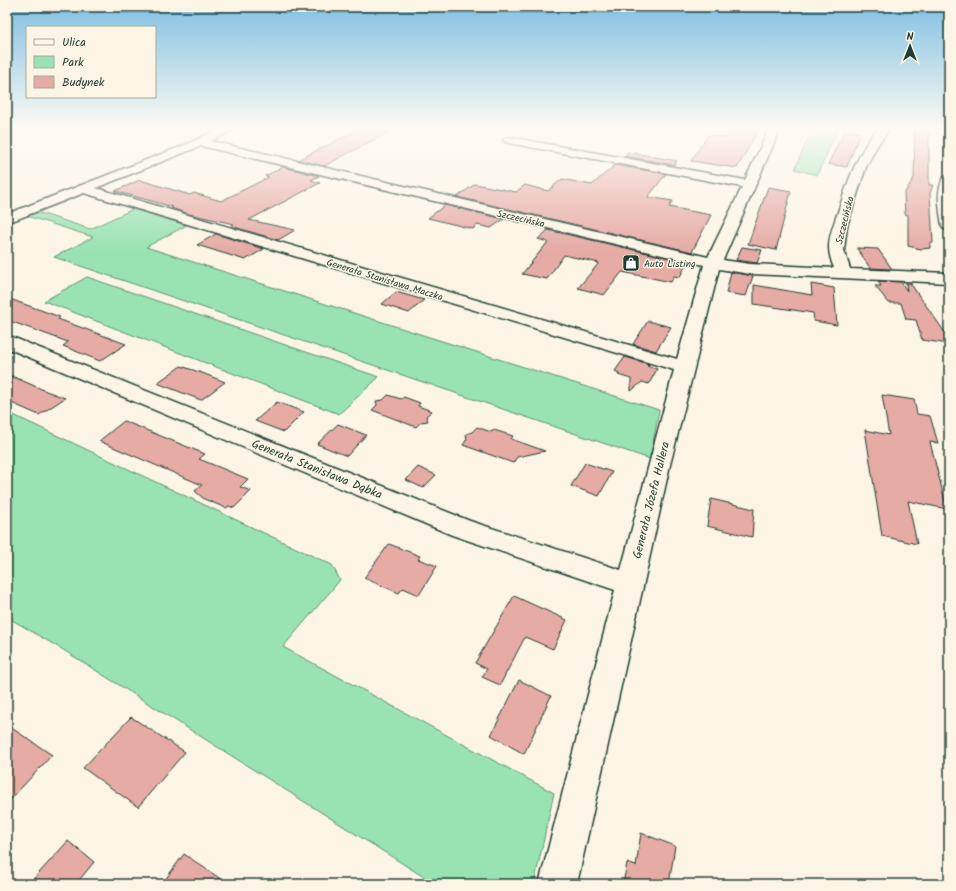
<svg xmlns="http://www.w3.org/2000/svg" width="956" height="891" font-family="Kalam,sans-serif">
	<rect width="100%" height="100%" fill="#fcf5e5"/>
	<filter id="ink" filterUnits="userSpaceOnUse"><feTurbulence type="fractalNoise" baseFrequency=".025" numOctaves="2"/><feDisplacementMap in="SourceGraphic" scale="8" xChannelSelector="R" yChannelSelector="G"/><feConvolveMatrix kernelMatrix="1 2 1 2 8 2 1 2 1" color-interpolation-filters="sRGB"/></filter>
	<g filter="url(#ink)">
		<path fill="#99e3b2" stroke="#5c9073" d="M813,127H839L817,175L795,169Z
			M133,209L187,225L146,247L659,410L650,459L54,257L93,237L27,216L37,212L90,229Z
			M87,277L379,377L339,414L44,301Z
			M7,412L332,565L340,580L283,647L554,793L534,884H435L65,651L7,617Z"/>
		<path fill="#e6aba5" stroke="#1f3d34" d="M364,127H398L324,166L298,160Z
			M742,127H760L737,168L691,161L708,135L727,138L733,128L740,130Z
			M915,128H929V185H933L930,193L933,243H930V248L921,249L908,246V215L905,214L904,194L914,178Z
			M845,131L860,133L847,167L828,164Z
			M628,152L677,161L674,165L624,156Z
			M615,165L666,174L648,197L673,201L669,207L711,215L692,252L457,197L475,184L516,192L525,185L548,191L562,179L592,185Z
			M283,167L319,176L311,180L320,183L249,220L295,230L278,240L231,226L234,224L189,214L171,208L173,207L115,191L140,180L190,195L194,193L221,201L269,177L265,176Z
			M768,187L791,191L776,250L748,244Z
			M445,205L504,219L491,228L477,225L473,229L428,218Z
			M548,230L687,262L680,277L674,276L671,282L622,272L604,295L578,288L599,263L564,255L547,279L522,274L548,242L538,239Z
			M216,234L264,249L245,260L197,245Z
			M742,247L762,250L757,263L736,260Z
			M857,248L878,249L892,269L870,268Z
			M731,272L753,276L746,296L726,293Z
			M878,281L901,282L907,291L906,283H910L949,338V344L922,340L916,320L906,319L901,303H889L875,286H881Z
			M811,284L834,288L837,325L814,321L813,313L754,304V285L812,295Z
			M396,292L424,300L409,313L382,304Z
			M7,298L60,317L58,319L126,344L100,361L63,346L68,342L7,320Z
			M648,321L671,327L656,351L633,344Z
			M625,357L649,364L647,366L657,369L649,384L642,382L631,391V379L618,375L619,373L615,371Z
			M181,366L202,373L225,382L201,400L157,383Z
			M7,374L46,391L65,398L39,415L7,401Z
			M388,395L401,399L404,397L420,403L418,406L432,411L426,416L428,421L421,422L416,427L372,410L377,405L376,401L383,400Z
			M882,395L914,400L917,414L930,416L938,443L930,442L947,509L908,501L917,544L882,536L865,430L889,435Z
			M277,402L304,412L284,432L255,421Z
			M124,421L205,454L199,459L248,479L240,487L251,491L234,508L229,506L226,508L204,499L195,491L202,485L99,441Z
			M338,424L366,435L347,456L317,444Z
			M477,427L491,432L494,430L513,436L511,439L545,451L517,457L513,463L463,445L467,439L466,434L472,432Z
			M585,463L612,472L599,496L571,486Z
			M418,467L436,475L423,488L406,480Z
			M711,499L754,509L752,537L707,526Z
			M389,544L420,556L418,559L437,566L419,595L403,588L399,593L364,578Z
			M514,596L567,620L553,649L525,637L500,685L482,677L487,669L475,663Z
			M519,680L551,696L524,754L491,735Z
			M131,717L185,752L138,807L83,768Z
			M7,725L52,755L7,803Z
			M641,833L675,846L669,884H623L627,863L636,866Z
			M68,841L94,862L76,884H29Z
			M184,854L228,884H162Z"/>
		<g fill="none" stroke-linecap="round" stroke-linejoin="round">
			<defs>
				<path id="minor" d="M223,127H237L235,129L211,141L708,257L742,187L509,143L505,142L503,140L505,138L509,137L745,180L770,127H781L723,260L750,264L834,268C831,261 829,254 829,247C829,235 834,223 838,212C848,181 858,151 879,127H891L877,146L866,167L847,226L844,250L850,269L949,273V283L750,274L719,269L670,465L577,884H539L615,590L452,535L7,348V335L470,521L621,570L674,370L84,193L7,223V214L185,145ZM201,146L704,265L677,359L96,188Z
					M949,176V230L944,229L942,226C940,211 935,191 944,177Z"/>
			</defs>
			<use href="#minor" stroke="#1f3d34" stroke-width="3"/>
			<use href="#minor" fill="#fcf5e5" fill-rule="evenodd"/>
		</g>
	</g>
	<linearGradient id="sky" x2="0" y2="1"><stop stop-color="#7fc0e3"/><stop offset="0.51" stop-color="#fefaf3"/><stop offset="1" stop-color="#fefaf3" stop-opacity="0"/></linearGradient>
	<rect width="956" height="251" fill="url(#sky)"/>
	<defs>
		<symbol id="shop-square" viewBox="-11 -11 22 22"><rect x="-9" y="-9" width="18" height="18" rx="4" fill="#1f3d34" stroke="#fcf5e5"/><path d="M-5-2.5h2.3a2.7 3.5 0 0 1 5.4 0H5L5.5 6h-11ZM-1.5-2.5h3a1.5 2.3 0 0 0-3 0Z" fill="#fff"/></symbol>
	</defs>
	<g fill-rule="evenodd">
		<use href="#shop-square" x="621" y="253" width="20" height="20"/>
	</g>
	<g text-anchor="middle" stroke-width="3" stroke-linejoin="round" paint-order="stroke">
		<g font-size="10" fill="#1f3d34" stroke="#fcf5e5">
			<text transform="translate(521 218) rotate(13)" y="4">Szczecińska</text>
			<text transform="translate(844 220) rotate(-76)" y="4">Szczecińska</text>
			<text transform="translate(385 279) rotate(17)" y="4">Generała Stanisława Maczka</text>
		</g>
		<g font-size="10" fill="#1f3d34" stroke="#fcf5e5" text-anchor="start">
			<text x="644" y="267">Auto Listing</text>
		</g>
		<g font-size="12" fill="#1f3d34" stroke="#fcf5e5">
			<text transform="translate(317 469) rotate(22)" y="4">Generała Stanisława Dąbka</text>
			<text transform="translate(651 500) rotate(-76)" y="4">Generała Józefa Hallera</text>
		</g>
	</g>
	<rect width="956" height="891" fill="none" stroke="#fcf5e5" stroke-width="24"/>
	<rect x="12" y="12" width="932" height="867" fill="none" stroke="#1f3d34" stroke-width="1.5" filter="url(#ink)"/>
	<rect x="26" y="26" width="130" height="72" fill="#fcf5e5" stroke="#a4ab9e"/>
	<rect x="34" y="39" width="20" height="6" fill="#fcf5e5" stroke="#a4ab9e"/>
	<text x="62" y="46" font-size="12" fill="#1f3d34">Ulica</text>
	<rect x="34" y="56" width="20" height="12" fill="#99e3b2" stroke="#a4ab9e"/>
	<text x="62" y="66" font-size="12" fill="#1f3d34">Park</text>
	<rect x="34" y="76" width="20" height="12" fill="#e6aba5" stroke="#a4ab9e"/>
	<text x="62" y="86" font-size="12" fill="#1f3d34">Budynek</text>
	<g transform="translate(910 46)" stroke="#fcf5e5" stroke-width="3" paint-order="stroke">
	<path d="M0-3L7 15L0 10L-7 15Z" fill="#1f3d34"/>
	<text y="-6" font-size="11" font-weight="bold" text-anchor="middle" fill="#1f3d34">N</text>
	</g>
</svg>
